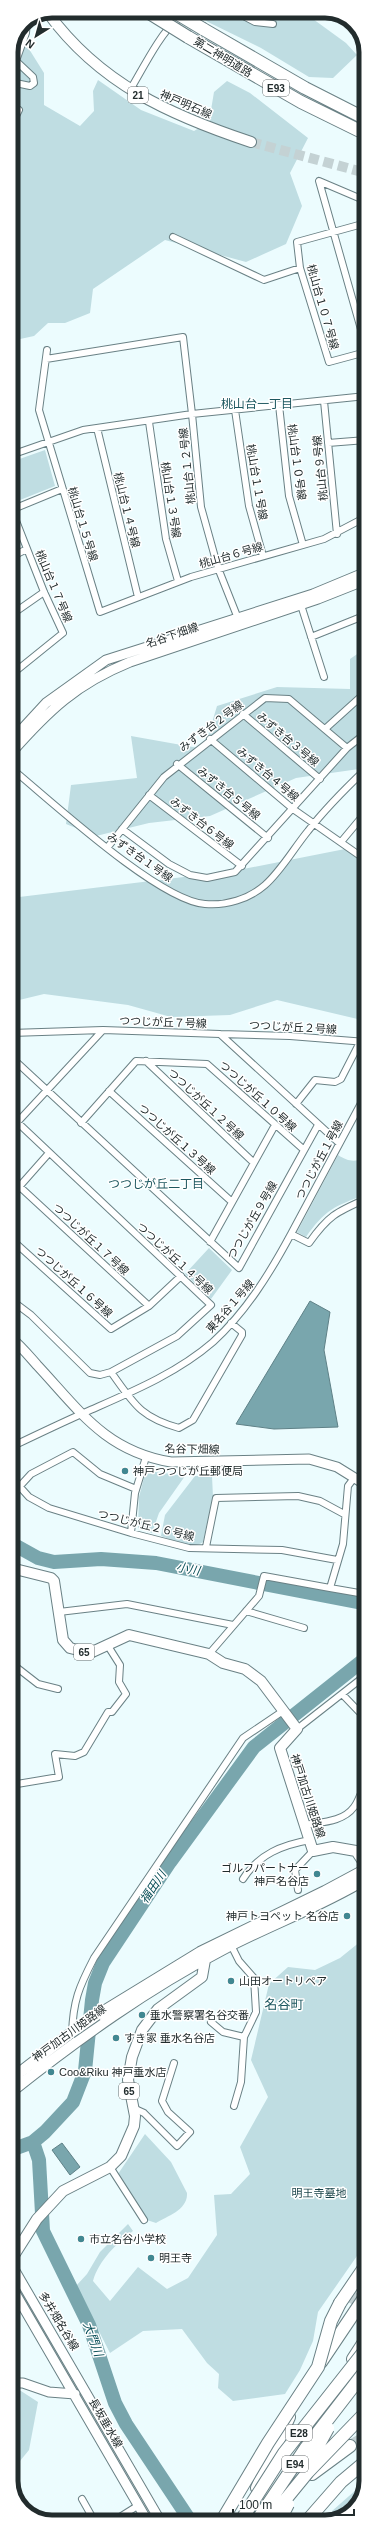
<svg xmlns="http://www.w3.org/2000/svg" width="377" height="2533" font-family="Arial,'Noto Sans JP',sans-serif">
	<rect width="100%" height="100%" fill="#ecfcfe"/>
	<path fill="#bfdde2" d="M191,11H302L346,43L357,55L333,78L309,77L261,48L208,22Z
		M19,33L44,73V105L80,126L94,111L93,91L98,80L141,110L194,131L209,122L214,92L227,81L250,93L308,138L290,173L302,206L286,244L246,262L165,240L93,289L90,313L65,323H48L34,336L11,341V52Z
		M45,450L55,486L15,502L11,491V462Z
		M366,648V768L296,778L210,816L149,823L96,836L66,824L71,785L137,778L131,736L204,749L217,706L277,687L350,689V659Z
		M345,849L366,852V1021L277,1000L230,1015L171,1017L128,1005L44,994L11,1002V898L233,871Z
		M338,1155C349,1162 354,1162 366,1158V1195C335,1205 324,1211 306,1237L297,1232Z
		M209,1248L232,1270L211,1299L185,1274Z
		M149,1471L185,1476L159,1513L152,1533L138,1528L139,1497L145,1474Z
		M195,1476H212L213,1497L203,1542C192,1550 173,1540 161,1536L165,1515Z
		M366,1937V2243L318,2312L313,2341L300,2370L285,2394L233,2401L218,2388L219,2374L207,2363L182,2329L143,2331L110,2353L76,2286L87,2274L100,2252L128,2224L133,2231C116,2244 99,2260 93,2281L110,2301L138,2267L167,2289L188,2278L217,2235L214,2195L231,2194L250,2174L240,2147L268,2097L251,2060L269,1984L288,1967L315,1970L340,1958Z
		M145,2134L171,2162L187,2193C188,2210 167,2216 156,2223L147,2220L118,2174Z
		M11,2391H21L38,2402L29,2450L11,2472Z
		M365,2482L356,2508L337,2518L332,2511Z"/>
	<path fill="#79a6ad" stroke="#5f8187" d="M310,1301L330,1312L324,1350L338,1427L274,1429L236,1424Z
		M62,2143L80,2167L70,2175L52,2150Z"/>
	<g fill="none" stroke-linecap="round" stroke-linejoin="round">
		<path stroke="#79a6ad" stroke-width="14" d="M11,1543L38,1558L54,1562L101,1559L156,1563L362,1603L366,1602
			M33,2142L39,2160L43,2231L89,2325L115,2403L126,2424L191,2522
			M11,2150L33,2142L45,2132L73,2102L85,2071L92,2000L95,1983L103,1963L170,1862L254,1747L366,1658"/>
		<path stroke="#c4d2d4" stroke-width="10" stroke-dasharray="10 5" stroke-linecap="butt" d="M251,142L366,173"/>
		<path stroke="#c4d2d4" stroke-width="12" stroke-dasharray="12 6" stroke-linecap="butt" d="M353,2305L366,2285
			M350,2446L366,2437"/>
		<defs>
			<path id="street" d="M234,11L255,22L273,24
				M11,82L30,86L34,83L33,77L16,61L26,33L27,21
				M130,90C141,72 161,32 176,21C187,13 202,13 215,11
				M11,105L19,110L16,116L11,119
				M366,201L319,181L366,347
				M366,223L297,242L300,268L329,362L366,352
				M173,237L264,280L300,268
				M47,350L39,410L100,612L191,577L324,539L366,517
				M46,359L183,337L192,414L366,396
				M324,401L337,534
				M279,405L289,496L303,545
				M235,410L249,506L263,556
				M149,422L166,539L178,581
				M97,428L138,597
				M328,443L366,440
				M11,455L83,430L192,414L201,507L218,568L239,621
				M11,508L44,592L63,633L11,675
				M11,510L62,489
				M11,557L27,549
				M300,602L324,677
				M11,615L44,592
				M311,637L366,615
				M243,714L320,779
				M325,729L366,692
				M210,739L293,809L366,860
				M177,764L268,838
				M11,768C50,800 159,901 205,904C226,906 249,899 265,885C281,871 294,848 308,831C325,809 346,788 366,769
				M149,795L242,866
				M122,829L169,864L190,875L207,878L235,872L347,748L366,733
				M341,842L366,812
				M107,848L164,777L265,698L289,699L347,748
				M11,1033L103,1030
				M220,1034L290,1036L366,1042
				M11,1057L239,1268L318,1125
				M146,1061L253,1162
				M109,1091L232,1202
				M296,1104L315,1080L335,1082L341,1079L360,1042
				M17,1122L211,1305L177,1336L111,1372C134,1404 140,1417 179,1428L193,1420L242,1335V1332L231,1323
				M81,1123L136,1061L207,1064L303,1149
				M11,1129L103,1030L220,1034L339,1143
				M20,1187L149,1306
				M11,1196L49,1153
				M291,1234L366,1094
				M11,1239L111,1329L149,1306L181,1276
				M210,1242L275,1125
				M11,1300L31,1315L90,1373L100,1375L111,1372
				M11,1447C36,1435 61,1423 86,1412C129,1393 176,1374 213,1342C246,1312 270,1273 291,1234L309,1243C328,1216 336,1212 366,1199
				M11,1477L29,1497L49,1508L131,1533L189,1548L282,1550L337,1560
				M20,1486L31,1474L73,1452L100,1474L136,1489
				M131,1533L135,1493L146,1457
				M206,1547L216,1498L298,1496L320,1501L344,1514
				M330,1588L359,1593L366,1592
				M246,1611L304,1628
				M59,1612L127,1604L233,1625
				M209,1654L259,1596L264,1576L330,1588L343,1544L348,1486L354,1478
				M11,1663L38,1684L58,1689
				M342,1694L366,1719
				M297,1729L366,1675
				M11,1785L59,1777L55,1754L75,1756L84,1752L108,1712H112L126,1694L119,1682L120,1665L108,1646
				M305,1825C322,1822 343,1822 354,1807C359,1801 360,1792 366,1785
				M243,1879C259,1854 282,1845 310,1840
				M298,1890L295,1870L313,1851
				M231,1945L239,1961L254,1978L256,2012L244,2037L241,2082L234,2106
				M211,2022L223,2032L244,2037
				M72,2034C73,2001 79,1987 94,1958L243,1738L283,1711
				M133,2108L144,2113L177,2146L190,2132L168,2112L162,2101L174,2063
				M110,2167L144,2220
				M82,2499L95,2522
				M112,2522L139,2505"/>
			<path id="secondary" d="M11,741L46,703L106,660L313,594L366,572
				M11,753C49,710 76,684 130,662L318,599L366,580
				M11,1338C21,1346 29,1356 37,1365C79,1410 105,1451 171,1462L309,1459L337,1467L366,1485
				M11,2067L21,2080
				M11,2264L161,2522
				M11,2286L148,2522
				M11,2383H23L49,2392L75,2394"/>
			<path id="primary" d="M48,13C100,84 170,115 251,142
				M11,1568L51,1578L54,1581L63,1640L70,1648L90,1653L129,1635L209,1654L223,1663L245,1669L261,1681L297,1729L280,1748L313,1851L333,1847L356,1851L366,1866
				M97,2015L200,1952L325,1891L366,1869
				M11,2079L71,2033
				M11,2092C78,2039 147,1989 222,1950C269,1925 320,1907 366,1879
				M11,2260L37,2219L63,2191L110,2167L121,2156L134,2126L135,2116L128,2080L132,2057L142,2030L158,2009L202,1977L205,1960L200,1952"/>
			<path id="highway" d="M203,29L305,88L366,119
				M188,37L301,102L366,134
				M340,2303L366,2265
				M353,2359L366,2339
				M321,2362L366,2295
				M312,2474L350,2446
				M257,2488L289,2417
				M306,2522L341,2482L366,2461"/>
		</defs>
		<use href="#street" stroke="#6a8185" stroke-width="8"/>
		<use href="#secondary" stroke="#6a8185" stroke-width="11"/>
		<use href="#primary" stroke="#6a8185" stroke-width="12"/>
		<use href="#highway" stroke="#6a8185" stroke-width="14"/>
		<use href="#street" stroke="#fff" stroke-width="6"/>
		<use href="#secondary" stroke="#fff" stroke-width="9"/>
		<use href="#primary" stroke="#fff" stroke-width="10"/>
		<use href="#highway" stroke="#fff" stroke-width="12"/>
		<defs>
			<path id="primary-bridge" d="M71,2033L97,2015"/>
			<path id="highway-bridge" d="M146,11L188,37
				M173,11L203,29
				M307,2466L328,2428
				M221,2522L268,2443L318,2367L331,2321L340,2303
				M240,2522L284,2453L366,2349
				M256,2522L305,2449L366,2370
				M267,2522L308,2472L366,2412
				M279,2522L288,2504"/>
		</defs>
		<use href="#primary-bridge" stroke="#6a8185" stroke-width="12" stroke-linecap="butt"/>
		<use href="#highway-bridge" stroke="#6a8185" stroke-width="14" stroke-linecap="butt"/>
		<use href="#primary-bridge" stroke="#fff" stroke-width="10"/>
		<use href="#highway-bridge" stroke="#fff" stroke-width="12"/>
	</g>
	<g fill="#418791" stroke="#fff" stroke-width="1.5">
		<circle cx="125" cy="1471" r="4"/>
		<circle cx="317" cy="1874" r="4"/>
		<circle cx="347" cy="1916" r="4"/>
		<circle cx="231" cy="1981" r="4"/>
		<circle cx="142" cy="2015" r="4"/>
		<circle cx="116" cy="2038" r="4"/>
		<circle cx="51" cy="2072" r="4"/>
		<circle cx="81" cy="2239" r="4"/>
		<circle cx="151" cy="2258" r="4"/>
	</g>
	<g text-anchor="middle" stroke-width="3" stroke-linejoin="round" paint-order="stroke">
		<g fill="#fff" stroke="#646b6c" stroke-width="1">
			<rect x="263" y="80" width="26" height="16" rx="3"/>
			<rect x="128" y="87" width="20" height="16" rx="3"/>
			<rect x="74" y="1644" width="20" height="16" rx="3"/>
			<rect x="119" y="2083" width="20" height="16" rx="3"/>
			<rect x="286" y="2425" width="26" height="16" rx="3"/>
			<rect x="282" y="2456" width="26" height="16" rx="3"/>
		</g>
		<g font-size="10" font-weight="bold" fill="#222c2d">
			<text x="276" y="92">E93</text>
			<text x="138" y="99">21</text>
			<text x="84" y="1656">65</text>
			<text x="129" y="2095">65</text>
			<text x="299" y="2437">E28</text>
			<text x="295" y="2468">E94</text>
		</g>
		<g font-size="11" fill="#222c2d" stroke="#fff">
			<text transform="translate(223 57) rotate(31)" y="4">第二神明道路</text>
			<text transform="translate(186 104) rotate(23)" y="4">神戸明石線</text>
			<text transform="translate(323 307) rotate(74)" y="4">桃山台１０７号線</text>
			<text transform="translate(297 462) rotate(82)" y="4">桃山台１０号線</text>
			<text transform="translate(187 466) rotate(-96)" y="4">桃山台１２号線</text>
			<text transform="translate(320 468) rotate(-96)" y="4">桃山台９号線</text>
			<text transform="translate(257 482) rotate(80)" y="4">桃山台１１号線</text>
			<text transform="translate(171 500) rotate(81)" y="4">桃山台１３号線</text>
			<text transform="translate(127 510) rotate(76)" y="4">桃山台１４号線</text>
			<text transform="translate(83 524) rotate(73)" y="4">桃山台１５号線</text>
			<text transform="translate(231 555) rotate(-16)" y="4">桃山台６号線</text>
			<text transform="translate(54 586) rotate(67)" y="4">桃山台１７号線</text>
			<text transform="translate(172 635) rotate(-19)" y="4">名谷下畑線</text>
			<text transform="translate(211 726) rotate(-37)" y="4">みずき台２号線</text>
			<text transform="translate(288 739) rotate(40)" y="4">みずき台３号線</text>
			<text transform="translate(268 774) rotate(40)" y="4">みずき台４号線</text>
			<text transform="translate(229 793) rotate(39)" y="4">みずき台５号線</text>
			<text transform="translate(202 823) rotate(38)" y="4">みずき台６号線</text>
			<text transform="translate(140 857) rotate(35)" y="4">みずき台１号線</text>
			<text transform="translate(163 1022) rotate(2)" y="4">つつじが丘７号線</text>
			<text transform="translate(293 1027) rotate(3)" y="4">つつじが丘２号線</text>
			<text transform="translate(258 1096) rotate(42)" y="4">つつじが丘１０号線</text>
			<text transform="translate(206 1104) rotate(43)" y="4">つつじが丘１２号線</text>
			<text transform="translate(177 1139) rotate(42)" y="4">つつじが丘１３号線</text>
			<text transform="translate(319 1160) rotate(-62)" y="4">つつじが丘１号線</text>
			<text transform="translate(252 1220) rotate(-60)" y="4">つつじが丘９号線</text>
			<text transform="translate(91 1239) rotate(43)" y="4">つつじが丘１７号線</text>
			<text transform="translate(175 1258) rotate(43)" y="4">つつじが丘１４号線</text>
			<text transform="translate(74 1282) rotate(42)" y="4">つつじが丘１６号線</text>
			<text transform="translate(230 1306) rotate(-49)" y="4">東名谷１号線</text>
			<text transform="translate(192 1449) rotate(1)" y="4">名谷下畑線</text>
			<text transform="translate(146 1525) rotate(14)" y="4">つつじが丘２６号線</text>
			<text transform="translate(308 1796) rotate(72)" y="4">神戸加古川姫路線</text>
			<text transform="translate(69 2033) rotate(-36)" y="4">神戸加古川姫路線</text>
			<text transform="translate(59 2321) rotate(59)" y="4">多井畑名谷線</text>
			<text transform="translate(106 2423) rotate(60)" y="4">長坂垂水線</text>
		</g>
		<g font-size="11" fill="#222c2d" stroke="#fff" text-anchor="start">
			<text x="133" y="1475">神戸つつじが丘郵便局</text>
			<text x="309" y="1872" text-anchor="end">ゴルフパートナー<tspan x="309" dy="13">神戸名谷店</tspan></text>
			<text x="339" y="1920" text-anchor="end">神戸トヨペット 名谷店</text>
			<text x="239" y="1985">山田オートリペア</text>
			<text x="150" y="2019">垂水警察署名谷交番</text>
			<text x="124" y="2042">すき家 垂水名谷店</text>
			<text x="59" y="2076">Coo&amp;Riku 神戸垂水店</text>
			<text x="89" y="2243">市立名谷小学校</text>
			<text x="159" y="2262">明王寺</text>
		</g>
		<g font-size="11" fill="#143f45" stroke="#fff">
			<text x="319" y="2197">明王寺墓地</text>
		</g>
		<g font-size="12" fill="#1d575f" stroke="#fff">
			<text x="257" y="408">桃山台一丁目</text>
			<text x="156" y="1188">つつじが丘二丁目</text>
		</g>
		<g font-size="12" font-style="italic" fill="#064c55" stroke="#fff">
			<text transform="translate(188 1569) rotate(10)" y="4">小川</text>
			<text transform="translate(153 1887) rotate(-56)" y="4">福田川</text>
			<text transform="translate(93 2339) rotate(70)" y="4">大門川</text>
		</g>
		<g font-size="13" fill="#1d575f" stroke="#fff">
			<text x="284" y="2009">名谷町</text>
		</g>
	</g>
	<path d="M0 0H377V2533H0ZM52 18H325A34 34 0 0 1 359 52V2481A34 34 0 0 1 325 2515H52A34 34 0 0 1 18 2481V52A34 34 0 0 1 52 18Z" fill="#fff" fill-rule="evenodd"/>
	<path fill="none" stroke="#222c2d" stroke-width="5" d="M52 18H325A34 34 0 0 1 359 52V2481A34 34 0 0 1 325 2515H52A34 34 0 0 1 18 2481V52A34 34 0 0 1 52 18Z"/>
	<g transform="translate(36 36) rotate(217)" stroke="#ffffff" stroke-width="3" paint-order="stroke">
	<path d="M0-3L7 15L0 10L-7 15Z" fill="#222c2d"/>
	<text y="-6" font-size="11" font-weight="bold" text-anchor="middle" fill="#222c2d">N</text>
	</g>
	<path d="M233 2509v6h121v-6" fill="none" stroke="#222c2d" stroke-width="2"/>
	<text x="239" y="2509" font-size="12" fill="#222c2d" stroke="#ffffff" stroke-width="3" paint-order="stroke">100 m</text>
</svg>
